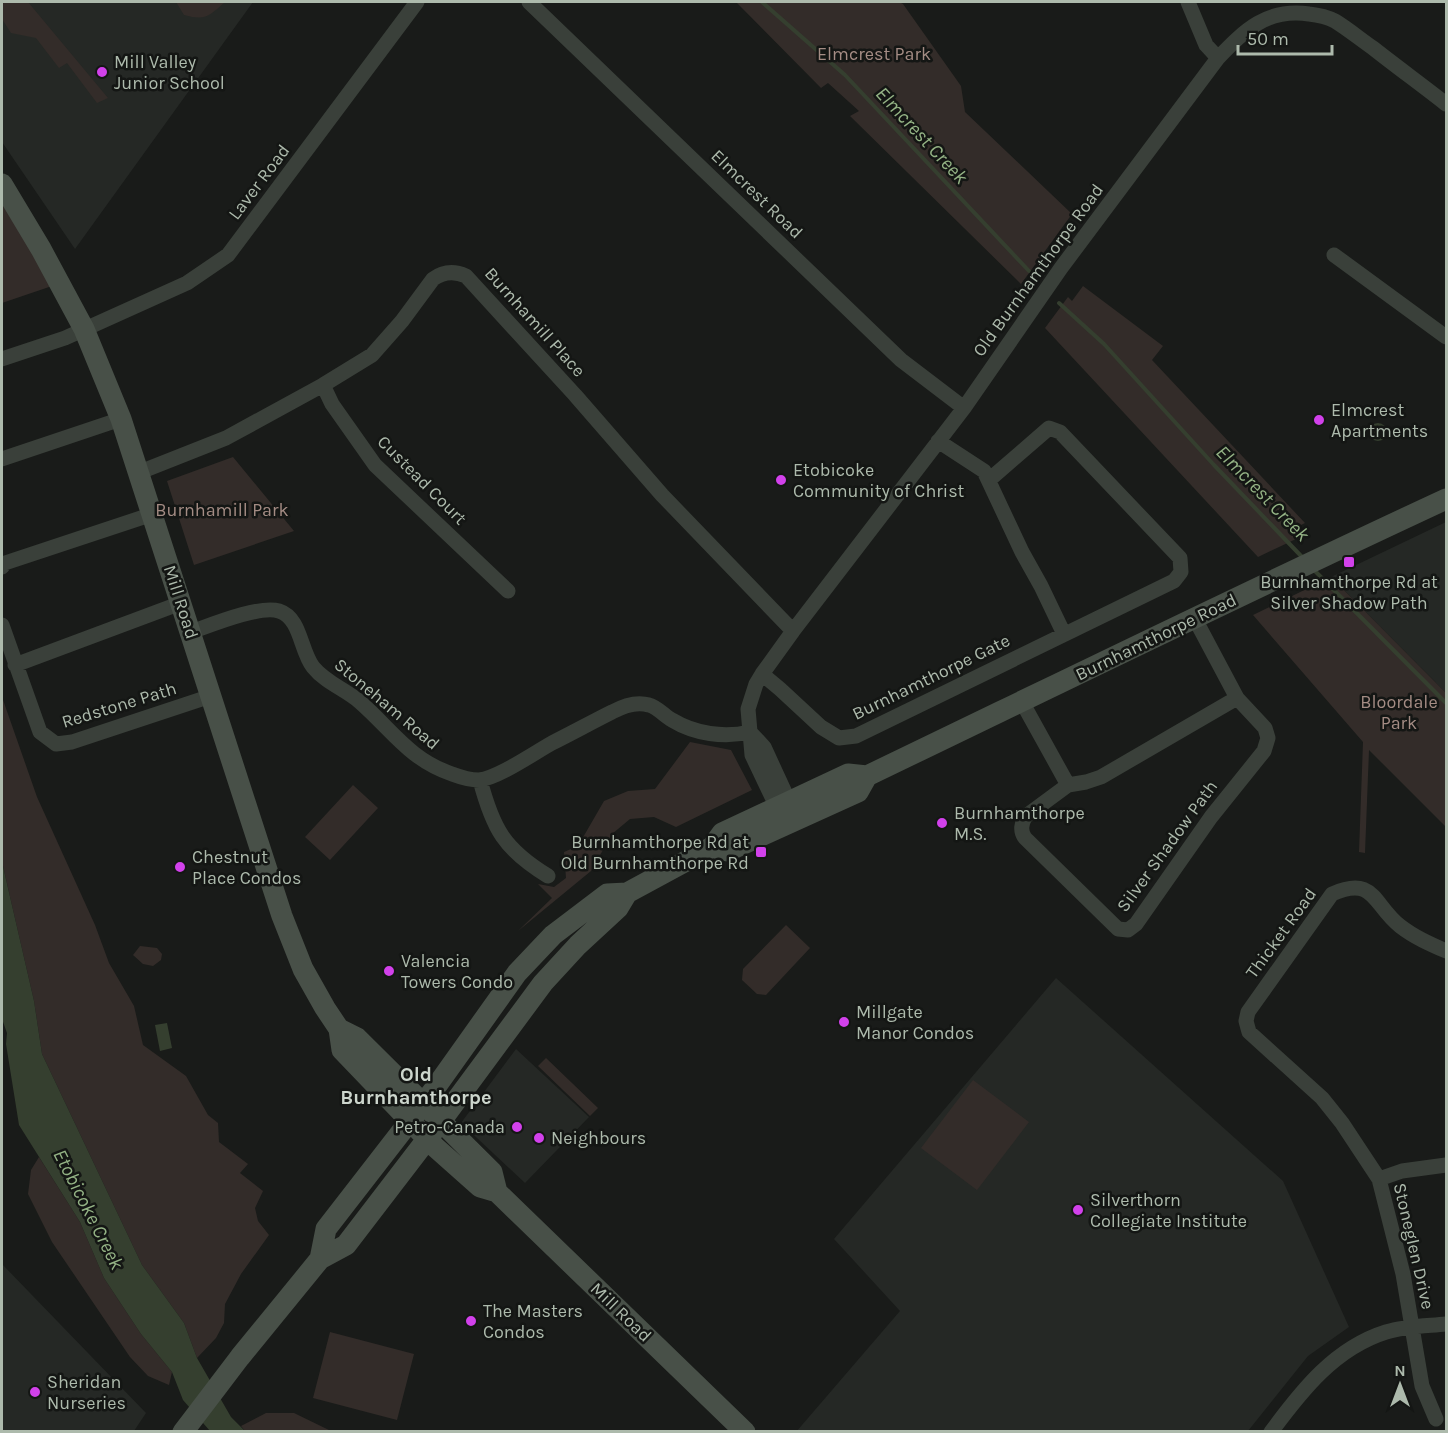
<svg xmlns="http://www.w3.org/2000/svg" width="1448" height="1433" font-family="Karla,sans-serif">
	<rect width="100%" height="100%" fill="#191b19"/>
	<path fill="#252825" d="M2,2H253L75,249L2,142Z
		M1446,522V693L1331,577Z
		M1056,978L1283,1181L1349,1327L1308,1356L1248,1431L796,1432L900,1311L834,1239Z
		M516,1049L589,1117L525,1183L461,1123Z
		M2,1264L146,1413L134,1431H2Z"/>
	<path fill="#332c29" d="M2,2H28L108,98L97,103L67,63L59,68L36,38L11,33L2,19Z
		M176,2H225C209,16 206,21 184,15Z
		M736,2H899L903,4L961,86L965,112L1072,214L1021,284L850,116L859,111L828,83L821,88Z
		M2,202L52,286L2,303Z
		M1083,286L1163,346L1152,360L1305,523L1289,531L1296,539L1258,557L1045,328L1068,297L1072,301Z
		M233,457L294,531L194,565L167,481Z
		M1331,577L1446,693V827L1369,750L1365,853L1359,852L1363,742L1253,615Z
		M2,697L37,797L95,925L109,963L134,1006L143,1045L186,1076L208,1115L218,1123L219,1142L248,1164L240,1173L263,1191L255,1208L258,1221L269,1235L241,1274L225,1304L224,1323L216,1338L197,1358L184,1323L142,1265L42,1054L34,1001L2,862Z
		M690,742L731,750L752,790L676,827L654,817L630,819L612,834L591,871L518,931L552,898L538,884L554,887L566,878L564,852L578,846L604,801L628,791L655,789Z
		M353,785L378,808L330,860L305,837Z
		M786,925L810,948L766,995L757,994L742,980L743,969Z
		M140,946L157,948L162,954L161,960L153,966L143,964L133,955Z
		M546,1058L598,1108L590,1116L538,1066Z
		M973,1080L1029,1122L977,1190L921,1148Z
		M39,1157L80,1222L104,1278L141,1334L172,1372L169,1385L148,1376L130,1357L52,1242L28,1194L31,1170Z
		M330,1332L414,1354L397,1420L313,1398Z
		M266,1413H294L331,1431H245L241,1426Z"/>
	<path fill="#353f2f" d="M1369 432a9 9 0 1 1 18 0a9 9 0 1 1-18 0Z
		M2,862L34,1001L42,1054L142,1265L184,1323L197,1358L231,1417L245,1431H210L183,1400L172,1372L141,1334L104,1278L80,1222L19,1125L6,1044L7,1033L2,1019Z
		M167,1023L172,1048L160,1051L155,1025Z"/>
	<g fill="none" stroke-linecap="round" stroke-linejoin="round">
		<path stroke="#353f2f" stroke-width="4" d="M762,2L845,75L1029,271
			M1059,303L1104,344L1214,465L1303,558
			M1312,568L1446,703"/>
		<path stroke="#3a403a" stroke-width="15" d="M529,2L901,360L964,408
			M1188,2L1206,45L1218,58
			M1334,255L1446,337
			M2,359L65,338L187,283L228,255L417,2
			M323,385L332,404L375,465L508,591
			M938,441L984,471L1022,552L1041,586L1064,634
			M2,459L121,419
			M140,472L226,438L323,385L372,355L402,321L433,279C444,271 455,271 466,276L575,395L662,495L793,631
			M2,567L5,563L153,514
			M1195,619L1237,698L1265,728L1268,738L1264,751L1211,817L1136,924L1128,930L1118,929L1025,838C1020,831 1021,823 1026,816L1068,785L1086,782L1101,777L1237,698
			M2,625L40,732L56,744L72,742L211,696
			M191,632C211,625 259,605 279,611C301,618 300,650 313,667C326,683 345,689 360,702C393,731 409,759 452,774C460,777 470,780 479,780C498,778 534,753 552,743C572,733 592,722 612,712C623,706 636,701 649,705C657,707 665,716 672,720C695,734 724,738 750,732
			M15,665L181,603
			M762,674L780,689L821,727L839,738L856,736L1174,581L1181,572L1180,558L1060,432L1049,428L989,480
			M1022,702L1068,785
			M750,732L764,747L793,810
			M480,780C493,829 504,849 548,876
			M781,816L752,755L748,709L756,684L762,674L793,631L964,408L1061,268L1218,58C1245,30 1267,8 1309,14C1318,15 1327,17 1335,21C1348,29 1360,39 1373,48C1397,67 1422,85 1446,104
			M1379,1179L1402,1171L1446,1165
			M1436,1419L1422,1386L1403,1274L1379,1179L1342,1123L1322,1098L1249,1032L1246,1021L1248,1012L1332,894C1375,875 1373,905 1400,926C1414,937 1430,944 1446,951
			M1271,1432C1302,1390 1335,1348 1386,1332C1406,1326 1426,1326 1446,1324"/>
		<path stroke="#485048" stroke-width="21" d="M2,184L41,249L84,329L121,419L282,916L303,969L325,1008L339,1029L342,1050L435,1147L480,1187L497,1192L745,1432
			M712,847L728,851L858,792L867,776
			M339,1029L357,1038L492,1172L497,1192
			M320,1259L326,1229L433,1091L517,973L553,935L607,894L627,893
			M183,1432L240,1357L320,1259L346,1245L441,1121L543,983L578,945L618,908L627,893L712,847L722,833L848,774L867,776C1060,683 1252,589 1446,499"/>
	</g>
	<g fill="#d241eb" stroke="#141614" stroke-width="2">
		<circle cx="102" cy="72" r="6"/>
		<circle cx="1319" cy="420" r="6"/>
		<circle cx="781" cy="480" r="6"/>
		<rect x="1343" y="556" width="12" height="12" rx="3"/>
		<circle cx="942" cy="823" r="6"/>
		<rect x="755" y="846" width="12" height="12" rx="3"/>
		<circle cx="180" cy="867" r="6"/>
		<circle cx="389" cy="971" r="6"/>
		<circle cx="844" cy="1022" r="6"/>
		<circle cx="517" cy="1127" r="6"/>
		<circle cx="539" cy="1138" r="6"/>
		<circle cx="1078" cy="1210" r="6"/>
		<circle cx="471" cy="1321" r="6"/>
		<circle cx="35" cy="1392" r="6"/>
	</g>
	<g text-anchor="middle" stroke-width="5" stroke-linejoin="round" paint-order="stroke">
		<g font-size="18" fill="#a48c84" stroke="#141614">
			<text x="874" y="60">Elmcrest Park</text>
			<text x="222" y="516">Burnhamill Park</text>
			<text x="1399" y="708">Bloordale<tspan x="1399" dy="21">Park</tspan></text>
		</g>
		<g font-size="18" fill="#adbaac" stroke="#141614" text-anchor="start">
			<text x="114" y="68">Mill Valley<tspan x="114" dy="21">Junior School</tspan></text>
			<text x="1331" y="416">Elmcrest<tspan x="1331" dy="21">Apartments</tspan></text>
			<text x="793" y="476">Etobicoke<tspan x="793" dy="21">Community of Christ</tspan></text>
			<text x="1349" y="588" text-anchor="middle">Burnhamthorpe Rd at<tspan x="1349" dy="21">Silver Shadow Path</tspan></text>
			<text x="954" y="819">Burnhamthorpe<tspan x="954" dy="21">M.S.</tspan></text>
			<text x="749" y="848" text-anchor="end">Burnhamthorpe Rd at<tspan x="749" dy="21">Old Burnhamthorpe Rd</tspan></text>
			<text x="192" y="863">Chestnut<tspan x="192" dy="21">Place Condos</tspan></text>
			<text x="401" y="967">Valencia<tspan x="401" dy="21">Towers Condo</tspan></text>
			<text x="856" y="1018">Millgate<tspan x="856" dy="21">Manor Condos</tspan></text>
			<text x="505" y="1133" text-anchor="end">Petro-Canada</text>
			<text x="551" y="1144">Neighbours</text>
			<text x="1090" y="1206">Silverthorn<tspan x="1090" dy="21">Collegiate Institute</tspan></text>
			<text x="483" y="1317">The Masters<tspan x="483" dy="21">Condos</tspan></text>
			<text x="47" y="1388">Sheridan<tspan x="47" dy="21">Nurseries</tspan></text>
		</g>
		<g font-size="18" fill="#adbaac" stroke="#141614">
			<text transform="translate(259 182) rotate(-53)" y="6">Laver Road</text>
			<text transform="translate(757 194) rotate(44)" y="6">Elmcrest Road</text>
			<text transform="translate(1038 270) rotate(-54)" y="6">Old Burnhamthorpe Road</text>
			<text transform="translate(535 322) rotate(48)" y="6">Burnhamill Place</text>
			<text transform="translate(422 480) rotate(45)" y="6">Custead Court</text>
			<text transform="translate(181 602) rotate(72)" y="6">Mill Road</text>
			<text transform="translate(1156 637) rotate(-26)" y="6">Burnhamthorpe Road</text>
			<text transform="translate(931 677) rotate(-26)" y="6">Burnhamthorpe Gate</text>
			<text transform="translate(387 704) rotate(40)" y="6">Stoneham Road</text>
			<text transform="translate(119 705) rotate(-17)" y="6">Redstone Path</text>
			<text transform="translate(1167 846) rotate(-54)" y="6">Silver Shadow Path</text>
			<text transform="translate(1281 933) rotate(-54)" y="6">Thicket Road</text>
			<text transform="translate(1414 1246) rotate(77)" y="6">Stoneglen Drive</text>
			<text transform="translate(621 1312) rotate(44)" y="6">Mill Road</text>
		</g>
		<g font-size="20" font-style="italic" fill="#94b385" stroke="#141614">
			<text transform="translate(922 135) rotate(47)" y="7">Elmcrest Creek</text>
			<text transform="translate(1263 493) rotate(46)" y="7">Elmcrest Creek</text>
			<text transform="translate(89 1209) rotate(63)" y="7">Etobicoke Creek</text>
		</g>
		<g font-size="20" font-weight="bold" fill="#cdd6cd" stroke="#141614">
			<text x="416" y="1081">Old<tspan x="416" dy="23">Burnhamthorpe</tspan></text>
		</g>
	</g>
	<rect width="1448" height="1433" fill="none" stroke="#adbaac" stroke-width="6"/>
	<g transform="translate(1400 1385)" stroke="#141614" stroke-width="4.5" paint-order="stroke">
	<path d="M0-4.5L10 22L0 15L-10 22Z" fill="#adbaac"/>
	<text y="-9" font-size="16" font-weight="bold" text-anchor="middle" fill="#adbaac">N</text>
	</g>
	<path d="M1238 45v9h94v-9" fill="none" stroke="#adbaac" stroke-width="3"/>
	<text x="1247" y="45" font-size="18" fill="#adbaac" stroke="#141614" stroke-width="4.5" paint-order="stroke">50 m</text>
</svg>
